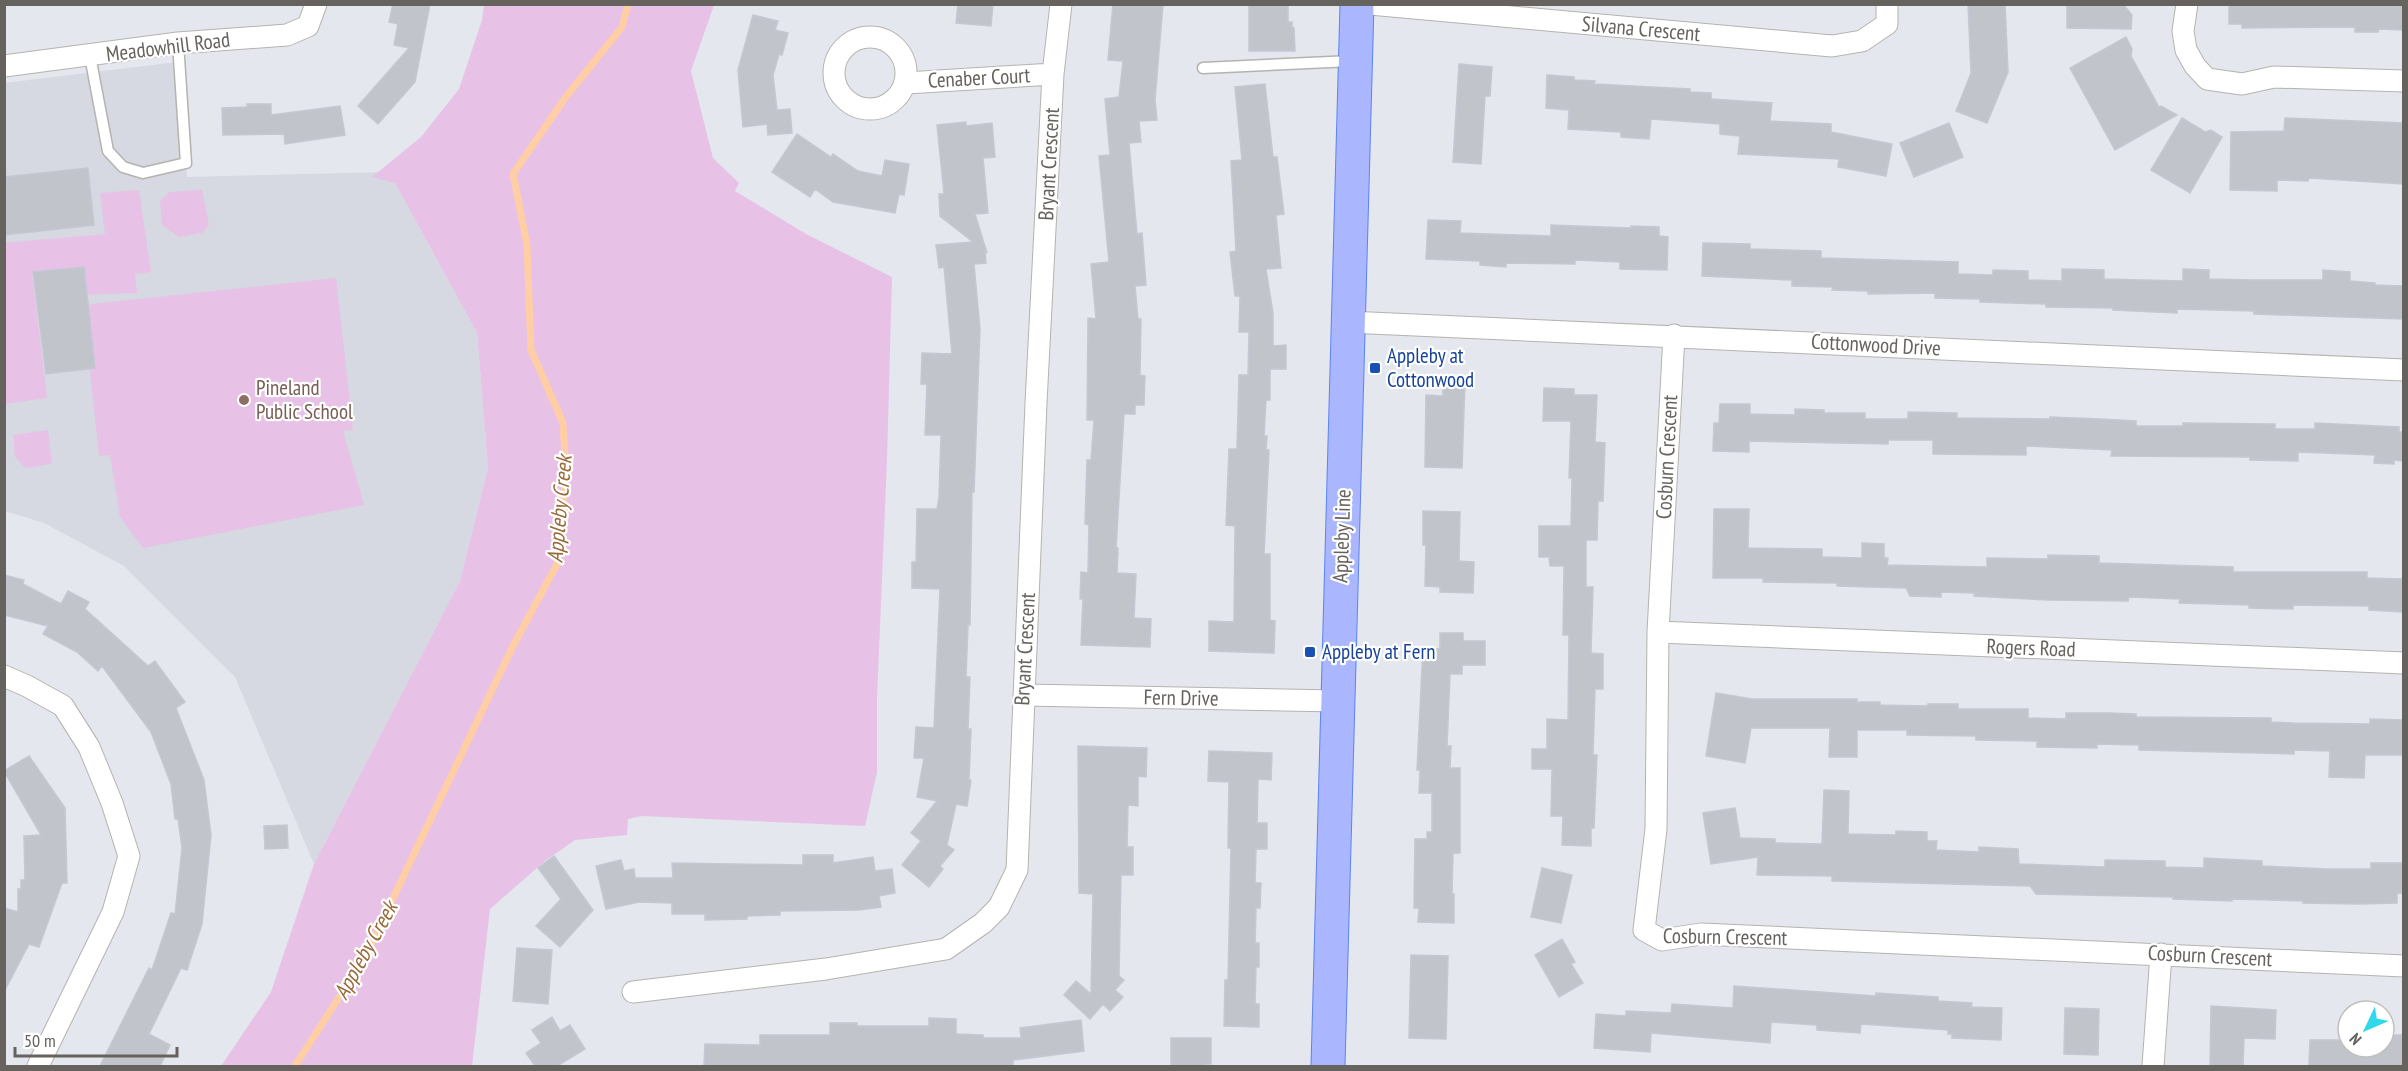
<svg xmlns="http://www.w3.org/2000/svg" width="2408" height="1071" font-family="'PT Sans Narrow',sans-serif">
	<rect width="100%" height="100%" fill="#e5e7ef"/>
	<path fill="#d6d8e2" d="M177,62L187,177L389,172L477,333L488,468L460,581L314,864L235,677L124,566L44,523L5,511L4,83Z"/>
	<path fill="#e7c2e6" d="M484,5H714L691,71L713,158L739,183L735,191L806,234L892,277L887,460L877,698V772L865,826L641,816L628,819L627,835L575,840L545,861L490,909L472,1066H221L271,992L314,864L460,581L488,468L477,333L395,183L372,177L421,137L459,89L482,20Z
		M139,190L151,272L135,274L137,293L71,295L65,269L32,274L47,398L5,404L4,243L105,234L100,193Z
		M202,190L209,225L202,233L179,237L162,225L160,201L170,192Z
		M336,278L353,430L343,431L364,505L143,548L120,517L110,455L99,456L83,305Z
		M48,430L52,464L26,468L15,457L13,435Z"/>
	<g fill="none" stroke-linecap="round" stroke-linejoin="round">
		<path stroke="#ffcea5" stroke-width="7" d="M295,1066L365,957L513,646L557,564L566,474L563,423L531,350L527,245L513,174L565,98L622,27L628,4"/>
	</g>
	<path fill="#c1c4ca" stroke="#c3c8d4" stroke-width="1.5" d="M393,4H430L415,82L378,124L358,106L409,48L394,45L398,24L389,22Z
		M958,4H993L991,26L956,23Z
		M1113,4H1163L1155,100L1157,120L1139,121L1141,142L1129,143L1137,234L1142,233L1146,285L1135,286L1138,319H1141L1140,375L1145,376L1144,405H1135V414H1124L1116,548H1118L1117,573L1136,574L1134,618L1151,619L1150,647L1081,645L1083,599H1080L1081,572L1088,573L1089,525L1085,524L1087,460H1091L1094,420H1087L1088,318L1096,319L1091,264L1109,262L1099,156L1110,155L1105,99L1119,97L1123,61L1108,60Z
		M1249,4H1288V22H1292V27L1294,28L1295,51H1249Z
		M1968,4H2005L2008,72L1987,123L1956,111L1971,73Z
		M2067,4H2123L2132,15L2131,29L2067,28Z
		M2229,4H2403V30L2379,29L2378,32H2355V27L2242,28V24H2229Z
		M753,15L778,21L775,30L788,33L782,55L779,54L773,75L777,110L790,109L792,133L768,135L767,124L743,127L738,70Z
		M2126,37L2132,49L2131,56L2159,107L2161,106L2177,115L2115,150L2070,68Z
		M1459,64L1492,67L1490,96H1485L1481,164L1453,162Z
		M1547,75L1574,77V80L1595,81L1594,84L1690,89V92L1711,93V99L1772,103L1770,121L1831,124V132L1892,144L1886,176L1838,167L1839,159L1738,154L1740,136L1720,134V124L1651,119L1649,139L1621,137V132L1568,129L1569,110L1546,108Z
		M1265,84L1273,157H1277L1284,214L1276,215L1281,268L1266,269L1273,313V346L1286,345V369H1270V400H1266L1264,436H1267L1266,450H1269L1264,554H1270V620L1275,621L1274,653L1209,651V621L1234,622L1235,526L1226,525L1229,449H1237L1239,375H1248L1249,332H1239L1240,296H1235L1230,252L1236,251L1231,161L1242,160L1235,87Z
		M247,104H271V115L340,106L345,135L285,144L284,134L223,135L222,108L247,107Z
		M2182,118L2205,132L2211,130L2222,137L2190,193L2151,170Z
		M2285,118L2403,123V184L2309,178L2308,181L2277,180V191L2230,190L2231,132L2284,131Z
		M966,122V126L992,123L995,157L983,158L988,213L975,214L987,253L985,251L986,263L974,264L980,329L974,492H972L970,625H968L966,677H970L968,729H971L969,780H971L967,806L956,804L947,845L954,850L940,866L943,869L929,887L902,865L921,841L911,833L937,801L917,797L924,758H914L916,727L934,728L940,589L912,588V562H916L917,509H937L939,497L941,435H925L927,384H921L922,353L952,354L944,267L939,268L936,245L973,242L940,216L939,194H944L937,125Z
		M1949,123L1963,157L1914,177L1900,143Z
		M797,134L831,157L833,154L858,171L882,176L885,160L909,164L904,195L899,194L895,213L833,202L815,189L810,197L772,172Z
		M88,168L94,225L4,235V177Z
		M1428,220L1461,221L1460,233L1551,236V225L1631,228V226L1659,227V236L1668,237L1667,270L1620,269V262L1575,260V264L1506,263V267L1480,265V261L1426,259Z
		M1703,243L1750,244V249L1821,251V258L1958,262V274L1993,275V270L2028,271V280L2062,281V269L2104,270V279L2183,281V269L2209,270V279L2255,280H2323V270L2350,272V281L2375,283V285L2403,286V319L2254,314V311L2177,309V313L2113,310V308L2046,307V304L1980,302V299L1935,298V293L1868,294V291L1832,290L1833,287L1792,286V280L1702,276Z
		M84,267L95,368L46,374L33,272Z
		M1443,380H1465L1462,468L1425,467L1426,395L1443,396Z
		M1544,388L1574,389V395H1597L1595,442L1605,443L1603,501H1598L1597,540H1586V587H1593L1591,653L1603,654V689H1595L1593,755H1597L1596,780L1594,828H1591V846L1562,845L1563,816H1551L1552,769H1532V749H1547V719L1568,720L1569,635H1563L1564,566H1550L1549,557H1539V526H1571L1572,478H1569L1571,421H1543Z
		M1720,404H1750V414L1795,415V409L1824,410V413H1865V419H1908V412L1957,413V418L2050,419V417L2101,419L2136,421V426H2183V423L2275,424V429H2315V423L2399,427V432H2403V461L2394,460V464L2374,463L2375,455L2298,452V461L2250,460V457L2111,456L2112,450L2026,446V455L1933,454V440H1888V444L1749,441V452L1713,451L1714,423H1719Z
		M1714,509H1749L1748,548L1822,549V557L1862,558V543L1884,544V558H1888L1887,565L1987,567V558L2048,559V555L2099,556V563L2233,567V572H2367V578L2403,579V612L2369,610V606L2293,605V609L2249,608V605L2179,603L2180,599L2129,597L2128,601L2048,600L1974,596L1975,593L1941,592V597L1910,596L1906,588L1837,586V583L1763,582V578H1713Z
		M1423,511L1460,512L1459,561L1474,562L1473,593L1440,592V587L1425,586L1426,545H1423Z
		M4,575L24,580L23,584L61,604L68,591L89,602L85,609L148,666L155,661L185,702L176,708L204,780L211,835L202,924L187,970L181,968L149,1034L170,1045L160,1066H100L149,968L152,970L171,913L175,914L182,848L178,819H175L171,784L151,732L102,666L98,671L77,652L43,634L48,626L4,615Z
		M1440,633H1463V641H1485V665H1462V674H1450L1447,746H1451L1450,768H1460V853H1453L1452,894H1454V923L1418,922L1419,908H1414L1415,839H1427V832H1432V793H1419L1420,770H1417L1423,648L1440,649Z
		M1716,693L1752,699H1857V702H1880V705L1928,706V704H1958V709H2028V718L2066,719V713H2109L2136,714V717L2271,718V722L2294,723L2370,724V719L2403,720V755H2365L2364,778L2329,777L2330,751L2294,750V754L2139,750V745L2097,744V748L2037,747V741L1976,740V736L1907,735V730H1857V757H1829L1830,728H1751L1745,763L1706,756Z
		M1078,746L1147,748L1146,777L1138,776V806L1128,805L1127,847H1133V875H1121L1119,976L1124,980L1115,990L1123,997L1110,1011L1103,1004L1090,1019L1064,995L1076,981L1091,994L1093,894L1079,893Z
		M1209,751L1272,753L1271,780L1258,779L1257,823H1267V849H1256L1255,883H1261L1260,908H1256L1255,943H1259V967H1256L1255,1004H1259V1027L1224,1026L1225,980H1228L1231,848H1228L1229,782L1208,781Z
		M29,756L65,808L67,883H62L39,947L29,944L4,992V908L18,912V889H21V880H25L24,836L41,835L4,771Z
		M1824,790L1849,791L1848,834L1896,835V831L1927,832V841H1937L1936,850L1979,852V847L2018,849L2019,864L2105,867V860L2165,861V867L2204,868V858L2262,861V866L2326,869H2371V863H2403V893H2397V903L2359,904L2303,903V901L2232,899V901L2173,899V897L2036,894L2030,886L1832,881V876L1757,875L1758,857L1711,864L1703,813L1735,808L1740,838L1775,839V843L1822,844Z
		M287,825L288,848L265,849L264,826Z
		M803,855H833V863L873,857L875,871L892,869L895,893L879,896L881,907L859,910L780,911V915L747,916V919L705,920V914H672V903L639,902L606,909L596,866L621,860L624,871L634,869L635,878H673L672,863L803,865Z
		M554,856L593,910L560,947L536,926L561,899L538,868Z
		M1542,868L1572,875L1561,923L1531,917Z
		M1562,939L1575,962L1571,964L1583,983L1559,997L1535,955Z
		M517,948L552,950L548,1004L513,1001Z
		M1411,955L1448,956L1446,1039L1409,1038Z
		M1734,986L1876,996V993L1938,997V1001L1972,1003L1971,1007L2002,1008L2001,1040L1952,1038V1034H1948V1030L1861,1024L1860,1033L1817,1030V1025L1771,1022L1770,1043L1651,1033L1650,1052L1594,1048L1596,1014L1626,1016V1011L1671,1013L1672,1004L1733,1008Z
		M2211,1006L2276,1010L2275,1039L2244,1038L2243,1066H2210Z
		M2065,1008L2099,1009L2098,1055L2064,1054Z
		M552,1017L560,1031L570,1025L585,1049L557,1066H535L526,1053L541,1043L532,1030Z
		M929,1018L956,1019V1034L983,1035V1038H1021L1020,1028L1081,1020L1084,1051L1013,1060V1066H704L705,1044L760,1045V1035H830V1023H857V1026H929Z
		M2384,1035H2403V1066H2309L2310,1040H2348V1047H2384Z
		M1171,1038H1211V1064H1205V1066H1171Z"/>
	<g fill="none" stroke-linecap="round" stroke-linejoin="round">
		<defs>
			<path id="lane" d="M90,56L108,151L123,167L143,173L186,163L178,43
				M1203,68L1352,61"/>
			<path id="street" d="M1370,4L1832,46L1862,41L1887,24V4
				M2187,4L2183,31L2186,50L2195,66L2207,79L2242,84L2274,77L2404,81
				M834 73a36 36 0 1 1 72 0a36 36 0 1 1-72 0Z
				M4,66L178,43L287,35L308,26L316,4
				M906,83L1053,74
				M1348,322L2404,370
				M1674,335L1658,632L1656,829L1644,930L1662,940L1701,934L2404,966
				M1658,632L2404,663
				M4,676L27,686L63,706L89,747L112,803L129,856L113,912L38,1066
				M1024,695L1338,701
				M633,992L826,969L946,949L983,923L999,907L1017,870L1036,403L1053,74L1061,4
				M2153,1066L2161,954"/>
			<path id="primary" d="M1328,1066L1357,4"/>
		</defs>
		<use href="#lane" stroke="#b5b3ae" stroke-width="13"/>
		<use href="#street" stroke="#b5b3ae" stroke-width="23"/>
		<use href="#primary" stroke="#5b83f2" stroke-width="35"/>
		<use href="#lane" stroke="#fff" stroke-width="10"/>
		<use href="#street" stroke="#fff" stroke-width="21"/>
		<use href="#primary" stroke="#aab7ff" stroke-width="33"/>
	</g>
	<g fill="#1a4fb4" stroke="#fff" stroke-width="2">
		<rect x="1369" y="362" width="12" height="12" rx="3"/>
		<rect x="1304" y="646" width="12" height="12" rx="3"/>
	</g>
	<circle fill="#8d6e63" stroke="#fff" stroke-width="2" cx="244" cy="400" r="6"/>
	<g text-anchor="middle" stroke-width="4.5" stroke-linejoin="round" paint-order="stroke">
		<g font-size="21" fill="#66625d" stroke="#fff">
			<text transform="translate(1641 29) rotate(5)" y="7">Silvana Crescent</text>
			<text transform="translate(168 47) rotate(-7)" y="7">Meadowhill Road</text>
			<text transform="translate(979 78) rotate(-3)" y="7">Cenaber Court</text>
			<text transform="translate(1049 164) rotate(-87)" y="7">Bryant Crescent</text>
			<text transform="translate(1876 345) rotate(3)" y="7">Cottonwood Drive</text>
			<text transform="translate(1667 457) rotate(-87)" y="7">Cosburn Crescent</text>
			<text transform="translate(1342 536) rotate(-88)" y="7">Appleby Line</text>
			<text transform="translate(2031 648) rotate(2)" y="7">Rogers Road</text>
			<text transform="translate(1025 649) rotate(-87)" y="7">Bryant Crescent</text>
			<text transform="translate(1181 698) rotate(1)" y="7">Fern Drive</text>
			<text transform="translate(1725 937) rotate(1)" y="7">Cosburn Crescent</text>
			<text transform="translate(2210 956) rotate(3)" y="7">Cosburn Crescent</text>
		</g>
		<g font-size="21" fill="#164399" stroke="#fff" text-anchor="start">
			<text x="1387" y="363">Appleby at<tspan x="1387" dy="24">Cottonwood</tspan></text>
			<text x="1322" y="659">Appleby at Fern</text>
		</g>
		<g font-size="21" fill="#785e54" stroke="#fff" text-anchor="start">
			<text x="256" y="395">Pineland<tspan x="256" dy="24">Public School</tspan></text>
		</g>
		<g font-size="22" font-style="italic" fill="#986b39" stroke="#fff">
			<text transform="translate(559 509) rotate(-85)" y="8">Appleby Creek</text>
			<text transform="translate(365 950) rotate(-61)" y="8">Appleby Creek</text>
		</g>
	</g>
	<rect width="2408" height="1071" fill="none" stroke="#66625d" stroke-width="12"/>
	<g transform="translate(2366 1029) rotate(226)"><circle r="28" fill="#ffffff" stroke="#c2c0be" stroke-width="1.5"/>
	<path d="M0-4.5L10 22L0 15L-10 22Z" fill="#30d9ea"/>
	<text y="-9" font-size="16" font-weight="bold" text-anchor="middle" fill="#66625d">N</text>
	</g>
	<path d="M15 1047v9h162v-9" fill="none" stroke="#66625d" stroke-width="3"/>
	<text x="24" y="1047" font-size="18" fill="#66625d" stroke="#ffffff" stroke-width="4.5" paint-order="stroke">50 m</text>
</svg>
